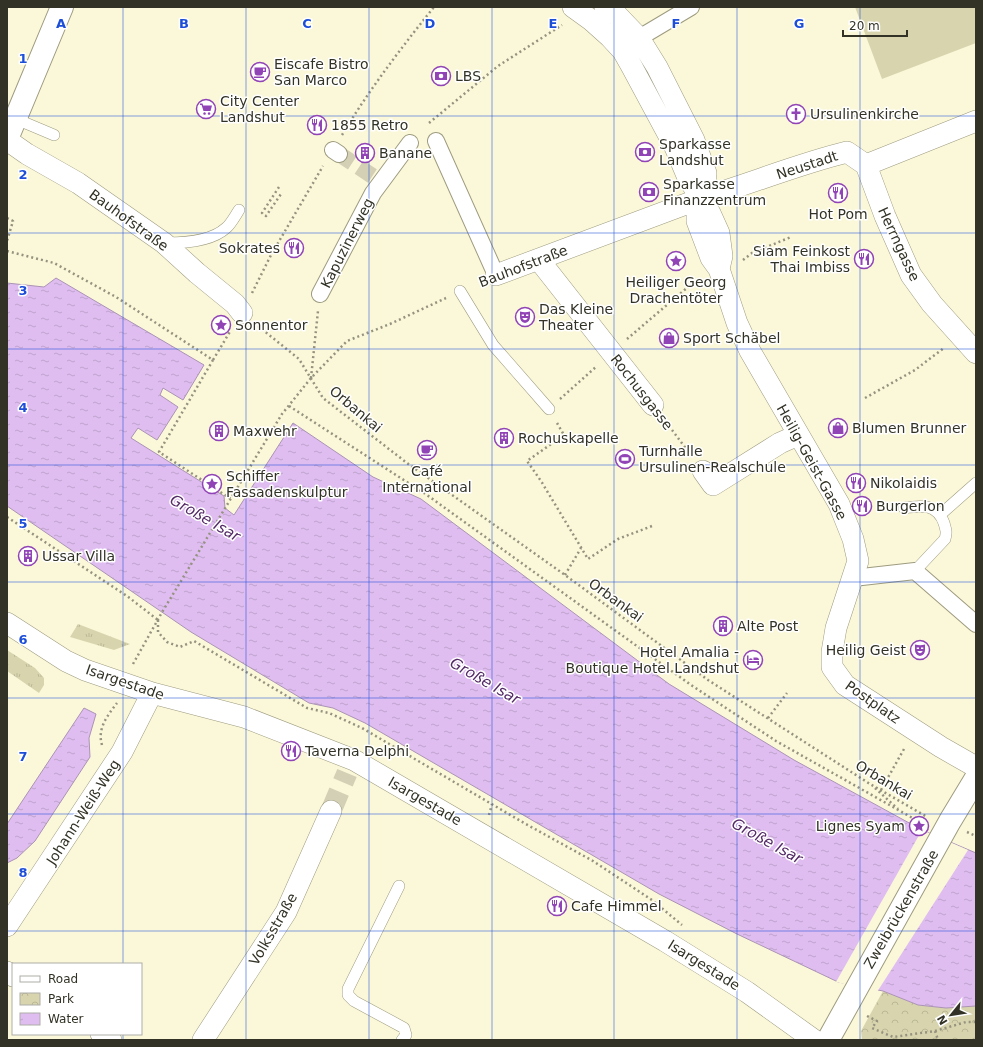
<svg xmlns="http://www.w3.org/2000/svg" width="983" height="1047" font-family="'DejaVu Sans',sans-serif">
	<defs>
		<pattern id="grass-tufts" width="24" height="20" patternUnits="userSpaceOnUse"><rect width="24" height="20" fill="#d8d5ae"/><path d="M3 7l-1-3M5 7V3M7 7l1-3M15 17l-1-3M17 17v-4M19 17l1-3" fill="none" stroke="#bab796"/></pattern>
		<pattern id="park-crowns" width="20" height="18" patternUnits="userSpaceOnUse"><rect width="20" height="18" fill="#d8d5ae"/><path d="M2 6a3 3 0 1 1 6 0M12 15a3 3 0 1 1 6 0" fill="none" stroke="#bab796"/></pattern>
		<pattern id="water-ripples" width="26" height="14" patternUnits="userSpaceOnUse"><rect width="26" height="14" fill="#dfbdf1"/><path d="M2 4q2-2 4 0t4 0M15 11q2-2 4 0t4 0" fill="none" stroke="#c0a3ce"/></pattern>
	</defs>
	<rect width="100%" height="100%" fill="#fbf8da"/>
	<path fill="url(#grass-tufts)" d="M78,624L130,644L114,650L70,637Z
		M7,650L35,668L44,678V685L39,693L7,671Z"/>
	<path fill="url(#park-crowns)" d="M883,991L918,1005L946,1008L976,1006V1040H862L861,1031Z"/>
	<path fill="#d8d5ae" d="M855,7H975L976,43L882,79Z"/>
	<path fill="url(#water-ripples)" stroke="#ab93b4" d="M56,278L204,365L183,400L163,388L160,395L178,407L157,440L138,428L131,438L224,496L225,508L234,515L293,423L373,477L421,499L669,684L794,760L922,830L976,853V1006L946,1008L918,1005L883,991L838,982L737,934L659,894L365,723L333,708L309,703L191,632L7,506V283L44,287Z
		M84,708L96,714L89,738L90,757L35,841L17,858L7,863V824Z"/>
	<path fill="#fbf8da" d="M922,830L968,850L877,992L836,982Z"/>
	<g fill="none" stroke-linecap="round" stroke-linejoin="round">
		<path stroke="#d3d0b6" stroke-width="16" stroke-dasharray="16 8" stroke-linecap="butt" d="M339,154L374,177"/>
		<path stroke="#d3d0b6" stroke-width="21" stroke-dasharray="21 10" stroke-linecap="butt" d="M331,811L347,773"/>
		<defs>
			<path id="service" d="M16,119L54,135
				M166,243C183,243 212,241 226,228C231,224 235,216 239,210
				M460,291L493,345L549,409
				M904,508C922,505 937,504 944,523C946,530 947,532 945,539L915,571
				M941,514L976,483
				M399,886L348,989V995L354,1001L404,1028L406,1035L402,1040"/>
			<path id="pedestrian" d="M639,38L691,7
				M436,141L496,275
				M333,150L339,154
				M320,294L373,193L410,143
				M853,578L915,571L976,624"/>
			<path id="minor" d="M573,7L591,20L610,37L623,51L632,67L675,147L688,178L710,213L719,233L722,256L719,269
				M605,7L617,15L639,38L657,67L694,140L706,173L705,187L697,210V221L711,258L719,269L737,323L750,351L839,504L853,539L858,561L836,628L832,652V667L845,685L941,747L976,767
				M7,140L27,154L78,183L164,243L197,273L235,304L242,313
				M866,165L885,216L911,275L932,304L976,353
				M866,165L976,121
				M539,260L653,405
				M496,275L702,198C750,184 798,164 847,152L866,165
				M703,471L713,485L780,443L798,435
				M7,623L66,661L85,670L152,693L244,717L354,760L665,941L747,992L814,1040
				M7,926L122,752L152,693
				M7,972L13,976
				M101,1034L111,1040
				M203,1040L286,912L331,811"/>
			<path id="tertiary" d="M828,1040L950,821L976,778"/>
			<path id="secondary" d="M7,139L62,7"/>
		</defs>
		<use href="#service" stroke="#9e9b7f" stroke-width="12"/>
		<use href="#pedestrian" stroke="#9e9b7f" stroke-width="18"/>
		<use href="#minor" stroke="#9e9b7f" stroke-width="22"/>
		<use href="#tertiary" stroke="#9e9b7f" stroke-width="24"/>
		<use href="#secondary" stroke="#9e9b7f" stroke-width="24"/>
		<path stroke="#95937f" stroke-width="2.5" stroke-dasharray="2 3" stroke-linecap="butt" d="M429,123L498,66L562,25
			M342,135C369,90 401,48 434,7
			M279,187L262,213L266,216L281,194
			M7,218L13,221L7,241
			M7,251L54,263L116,297L213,360L231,330
			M743,260L752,253L791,237
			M252,293L271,255L323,166
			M258,326L299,359L323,398L407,463L565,575L708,680L870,784L927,817
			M627,339L688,287L702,282
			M213,360L159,452L231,499
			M311,378L318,311
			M865,398L915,370L944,348
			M560,399L597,366
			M289,406L427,495L691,685L776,741L925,825
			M666,422L690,454
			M557,423L564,435L527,461L541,481L588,559L618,539L652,526
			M7,517L127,596L158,620
			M565,575L581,548
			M158,620V632L167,642L180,647L194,641L307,708L329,713L362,728L524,823L593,861L652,900L682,925
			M133,664L161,614L282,414L311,378L347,341L390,324L446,298
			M768,718L787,693
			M102,745C97,729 107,716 117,703
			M875,788L898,809
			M881,790L904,749
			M489,815L492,804
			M967,832L976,836
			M867,1016L877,1021L872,1028L893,1037L935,1031L966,1022H976
			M935,1031L938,1040"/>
		<use href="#service" stroke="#fff" stroke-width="11"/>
		<use href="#pedestrian" stroke="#fff" stroke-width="16"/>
		<use href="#minor" stroke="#fff" stroke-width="21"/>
		<use href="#tertiary" stroke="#fff" stroke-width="22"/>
		<use href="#secondary" stroke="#fff" stroke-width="22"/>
	</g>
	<path fill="none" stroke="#1d4ed8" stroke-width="1" stroke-opacity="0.55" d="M123,7V964M246,7V1040M369,7V1040M492,7V1040M614,7V1040M737,7V1040M860,7V1040M7,116H976M7,233H976M7,349H976M7,465H976M7,582H976M7,698H976M7,814H976M7,931H976M123,1034V1040"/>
	<defs>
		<symbol id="cafe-ring" viewBox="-11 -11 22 22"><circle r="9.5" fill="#fff" stroke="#9144b5" stroke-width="1.5"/><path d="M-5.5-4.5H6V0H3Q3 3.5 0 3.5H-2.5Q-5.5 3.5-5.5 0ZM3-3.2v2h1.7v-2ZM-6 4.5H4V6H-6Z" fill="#9144b5"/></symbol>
		<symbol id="bank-ring" viewBox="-11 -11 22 22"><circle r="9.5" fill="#fff" stroke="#9144b5" stroke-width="1.5"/><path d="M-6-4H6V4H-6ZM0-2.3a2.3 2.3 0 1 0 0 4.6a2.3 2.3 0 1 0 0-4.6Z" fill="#9144b5"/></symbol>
		<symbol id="supermarket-ring" viewBox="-11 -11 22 22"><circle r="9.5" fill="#fff" stroke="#9144b5" stroke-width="1.5"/><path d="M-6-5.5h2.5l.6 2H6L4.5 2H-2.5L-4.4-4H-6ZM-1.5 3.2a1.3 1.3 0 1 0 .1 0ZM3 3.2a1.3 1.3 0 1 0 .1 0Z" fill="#9144b5"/></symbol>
		<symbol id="church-ring" viewBox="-11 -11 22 22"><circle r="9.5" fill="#fff" stroke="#9144b5" stroke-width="1.5"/><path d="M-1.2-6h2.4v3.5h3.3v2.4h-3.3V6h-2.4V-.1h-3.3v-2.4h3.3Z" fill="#9144b5"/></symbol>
		<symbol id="restaurant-ring" viewBox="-11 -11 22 22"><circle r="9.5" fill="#fff" stroke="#9144b5" stroke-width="1.5"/><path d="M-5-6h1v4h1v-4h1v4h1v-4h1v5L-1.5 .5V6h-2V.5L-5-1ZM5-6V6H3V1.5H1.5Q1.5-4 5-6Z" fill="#9144b5"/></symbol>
		<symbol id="building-ring" viewBox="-11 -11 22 22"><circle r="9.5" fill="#fff" stroke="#9144b5" stroke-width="1.5"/><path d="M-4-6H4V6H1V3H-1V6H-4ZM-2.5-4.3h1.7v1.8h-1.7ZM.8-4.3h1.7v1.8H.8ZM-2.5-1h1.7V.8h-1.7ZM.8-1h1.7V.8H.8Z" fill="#9144b5"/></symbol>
		<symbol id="sight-ring" viewBox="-11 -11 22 22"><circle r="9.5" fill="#fff" stroke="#9144b5" stroke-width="1.5"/><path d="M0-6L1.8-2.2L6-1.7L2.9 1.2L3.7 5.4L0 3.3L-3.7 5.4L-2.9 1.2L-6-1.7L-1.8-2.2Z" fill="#9144b5"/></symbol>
		<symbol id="theatre-ring" viewBox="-11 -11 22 22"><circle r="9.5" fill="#fff" stroke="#9144b5" stroke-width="1.5"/><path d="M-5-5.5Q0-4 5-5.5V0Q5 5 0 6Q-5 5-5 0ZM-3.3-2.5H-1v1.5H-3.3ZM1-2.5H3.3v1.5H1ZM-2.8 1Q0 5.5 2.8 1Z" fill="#9144b5"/></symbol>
		<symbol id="shop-ring" viewBox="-11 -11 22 22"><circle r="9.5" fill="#fff" stroke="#9144b5" stroke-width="1.5"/><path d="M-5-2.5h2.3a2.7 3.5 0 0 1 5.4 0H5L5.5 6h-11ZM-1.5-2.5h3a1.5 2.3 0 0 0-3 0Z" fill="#9144b5"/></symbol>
		<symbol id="stadium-ring" viewBox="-11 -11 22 22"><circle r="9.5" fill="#fff" stroke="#9144b5" stroke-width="1.5"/><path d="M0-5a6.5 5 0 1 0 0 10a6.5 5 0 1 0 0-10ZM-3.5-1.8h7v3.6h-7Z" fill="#9144b5"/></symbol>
		<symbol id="hotel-ring" viewBox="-11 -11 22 22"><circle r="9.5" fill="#fff" stroke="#9144b5" stroke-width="1.5"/><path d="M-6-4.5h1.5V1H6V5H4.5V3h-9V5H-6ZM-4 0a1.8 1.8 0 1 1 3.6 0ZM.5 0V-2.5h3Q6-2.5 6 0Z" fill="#9144b5"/></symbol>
	</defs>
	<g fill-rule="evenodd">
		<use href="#cafe-ring" x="249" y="61" width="22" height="22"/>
		<use href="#bank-ring" x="430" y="65" width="22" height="22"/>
		<use href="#supermarket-ring" x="195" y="98" width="22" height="22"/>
		<use href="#church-ring" x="785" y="103" width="22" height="22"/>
		<use href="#restaurant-ring" x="306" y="114" width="22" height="22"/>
		<use href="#bank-ring" x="634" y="141" width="22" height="22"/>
		<use href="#building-ring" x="354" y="142" width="22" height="22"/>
		<use href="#bank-ring" x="638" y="181" width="22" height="22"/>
		<use href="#restaurant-ring" x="827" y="182" width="22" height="22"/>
		<use href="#restaurant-ring" x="283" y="237" width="22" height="22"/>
		<use href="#restaurant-ring" x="853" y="248" width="22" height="22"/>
		<use href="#sight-ring" x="665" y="250" width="22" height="22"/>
		<use href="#theatre-ring" x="514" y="306" width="22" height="22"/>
		<use href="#sight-ring" x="210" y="314" width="22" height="22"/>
		<use href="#shop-ring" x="658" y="327" width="22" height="22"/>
		<use href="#shop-ring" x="827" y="417" width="22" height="22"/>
		<use href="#building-ring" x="208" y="420" width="22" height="22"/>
		<use href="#building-ring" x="493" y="427" width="22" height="22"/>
		<use href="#cafe-ring" x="416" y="439" width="22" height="22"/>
		<use href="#stadium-ring" x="614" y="448" width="22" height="22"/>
		<use href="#restaurant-ring" x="845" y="472" width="22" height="22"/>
		<use href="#sight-ring" x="201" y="473" width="22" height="22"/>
		<use href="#restaurant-ring" x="851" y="495" width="22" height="22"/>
		<use href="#building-ring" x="17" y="545" width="22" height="22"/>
		<use href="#building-ring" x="712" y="615" width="22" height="22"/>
		<use href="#theatre-ring" x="909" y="639" width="22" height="22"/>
		<use href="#hotel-ring" x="742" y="649" width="22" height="22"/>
		<use href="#restaurant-ring" x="280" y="740" width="22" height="22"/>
		<use href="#sight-ring" x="908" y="815" width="22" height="22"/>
		<use href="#restaurant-ring" x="546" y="895" width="22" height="22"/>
	</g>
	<g text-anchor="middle" stroke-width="3" stroke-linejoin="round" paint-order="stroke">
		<g font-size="14" fill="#333226" stroke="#fff" text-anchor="start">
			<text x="274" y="69">Eiscafe Bistro<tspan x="274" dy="16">San Marco</tspan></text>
			<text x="455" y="81">LBS</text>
			<text x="220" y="106">City Center<tspan x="220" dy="16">Landshut</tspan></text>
			<text x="810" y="119">Ursulinenkirche</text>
			<text x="331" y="130">1855 Retro</text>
			<text x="659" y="149">Sparkasse<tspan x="659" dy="16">Landshut</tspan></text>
			<text x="379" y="158">Banane</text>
			<text x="663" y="189">Sparkasse<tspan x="663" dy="16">Finanzzentrum</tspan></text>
			<text x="838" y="219" text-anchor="middle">Hot Pom</text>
			<text x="280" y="253" text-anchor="end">Sokrates</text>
			<text x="850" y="256" text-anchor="end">Siam Feinkost<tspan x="850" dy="16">Thai Imbiss</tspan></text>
			<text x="676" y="287" text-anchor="middle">Heiliger Georg<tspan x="676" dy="16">Drachentöter</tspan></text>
			<text x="539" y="314">Das Kleine<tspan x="539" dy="16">Theater</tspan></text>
			<text x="235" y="330">Sonnentor</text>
			<text x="683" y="343">Sport Schäbel</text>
			<text x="852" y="433">Blumen Brunner</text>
			<text x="233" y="436">Maxwehr</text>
			<text x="518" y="443">Rochuskapelle</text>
			<text x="639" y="456">Turnhalle<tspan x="639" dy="16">Ursulinen-Realschule</tspan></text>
			<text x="427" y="476" text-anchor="middle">Café<tspan x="427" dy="16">International</tspan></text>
			<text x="226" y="481">Schiffer<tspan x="226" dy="16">Fassadenskulptur</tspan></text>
			<text x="870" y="488">Nikolaidis</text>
			<text x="876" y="511">Burgerlon</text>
			<text x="42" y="561">Ussar Villa</text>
			<text x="737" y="631">Alte Post</text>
			<text x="906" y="655" text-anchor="end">Heilig Geist</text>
			<text x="739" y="657" text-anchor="end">Hotel Amalia -<tspan x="739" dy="16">Boutique Hotel Landshut</tspan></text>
			<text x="305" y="756">Taverna Delphi</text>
			<text x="905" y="831" text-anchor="end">Lignes Syam</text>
			<text x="571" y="911">Cafe Himmel</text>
		</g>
		<g font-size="14" fill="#333226" stroke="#fff">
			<text transform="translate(807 165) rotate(-18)" y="5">Neustadt</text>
			<text transform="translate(129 220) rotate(36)" y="5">Bauhofstraße</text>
			<text transform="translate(347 243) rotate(-63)" y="5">Kapuzinerweg</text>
			<text transform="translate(899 244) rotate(65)" y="5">Herrngasse</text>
			<text transform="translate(523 266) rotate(-21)" y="5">Bauhofstraße</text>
			<text transform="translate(642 392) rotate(52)" y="5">Rochusgasse</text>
			<text transform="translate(356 409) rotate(40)" y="5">Orbankai</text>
			<text transform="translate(812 462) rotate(61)" y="5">Heilig-Geist-Gasse</text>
			<text transform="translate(616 600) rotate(36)" y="5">Orbankai</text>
			<text transform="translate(125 682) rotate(19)" y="5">Isargestade</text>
			<text transform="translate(873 702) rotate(35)" y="5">Postplatz</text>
			<text transform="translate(884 780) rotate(31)" y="5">Orbankai</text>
			<text transform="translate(425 801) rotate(30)" y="5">Isargestade</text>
			<text transform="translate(83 812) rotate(-57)" y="5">Johann-Weiß-Weg</text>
			<text transform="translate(901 909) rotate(-60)" y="5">Zweibrückenstraße</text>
			<text transform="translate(273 929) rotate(-60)" y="5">Volksstraße</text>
			<text transform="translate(704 965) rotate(32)" y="5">Isargestade</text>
		</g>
		<g font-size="15" font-style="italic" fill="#542a67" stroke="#fff">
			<text transform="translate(205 518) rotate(30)" y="5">Große Isar</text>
			<text transform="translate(485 681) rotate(30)" y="5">Große Isar</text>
			<text transform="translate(767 841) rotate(29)" y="5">Große Isar</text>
		</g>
	</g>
	<g font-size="13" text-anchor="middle" font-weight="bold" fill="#1d4ed8" stroke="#fff" stroke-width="3" stroke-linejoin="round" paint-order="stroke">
		<text x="61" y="28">A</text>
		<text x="184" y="28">B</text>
		<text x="307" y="28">C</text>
		<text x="430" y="28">D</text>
		<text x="553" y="28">E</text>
		<text x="676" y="28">F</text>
		<text x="799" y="28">G</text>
		<text x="23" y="63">1</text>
		<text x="23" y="179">2</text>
		<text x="23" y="295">3</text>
		<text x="23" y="412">4</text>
		<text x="23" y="528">5</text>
		<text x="23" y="644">6</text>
		<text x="23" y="761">7</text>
		<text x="23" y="877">8</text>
	</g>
	<rect width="983" height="1047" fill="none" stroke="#333226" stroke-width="16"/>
	<rect x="12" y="963" width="130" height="72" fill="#ffffff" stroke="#adada8"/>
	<rect x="20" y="976" width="20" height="6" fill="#ffffff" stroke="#adada8"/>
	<text x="48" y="983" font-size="12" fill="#333226">Road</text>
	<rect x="20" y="993" width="20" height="12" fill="url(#park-crowns)" stroke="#adada8"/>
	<text x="48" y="1003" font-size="12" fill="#333226">Park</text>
	<rect x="20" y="1013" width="20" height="12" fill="url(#water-ripples)" stroke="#adada8"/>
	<text x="48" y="1023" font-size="12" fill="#333226">Water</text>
	<g transform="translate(951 1015) rotate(240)" stroke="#ffffff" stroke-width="3" paint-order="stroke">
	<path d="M0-3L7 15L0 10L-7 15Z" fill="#333226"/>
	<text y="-6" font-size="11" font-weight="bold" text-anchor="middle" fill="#333226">N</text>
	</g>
	<path d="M843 30v6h64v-6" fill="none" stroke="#333226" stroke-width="2"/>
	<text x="849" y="30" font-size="12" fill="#333226" stroke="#ffffff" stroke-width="3" paint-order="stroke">20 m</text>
</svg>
